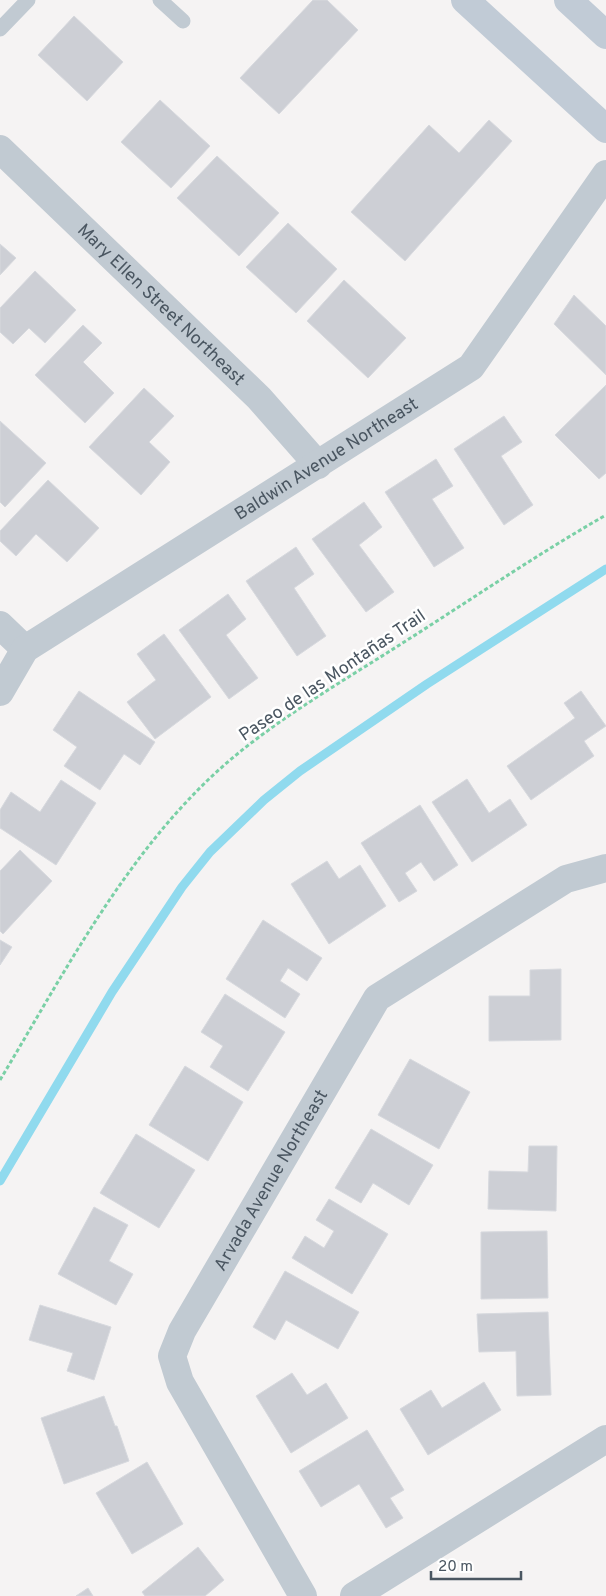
<svg xmlns="http://www.w3.org/2000/svg" width="606" height="1596" font-family="Overpass,sans-serif">
	<rect width="100%" height="100%" fill="#f5f3f3"/>
	<g fill="none" stroke-linecap="round" stroke-linejoin="round">
		<path stroke="#90daee" stroke-width="9" d="M0,1181L112,992L182,887L210,852L264,800L300,771L427,684L606,569"/>
	</g>
	<path fill="#cdcfd5" stroke="#d7d9de" d="M313,0H327L358,30L279,114L240,78Z
		M74,16L123,62L87,101L38,55Z
		M160,100L210,146L171,188L121,142Z
		M489,120L512,141L405,261L351,212L429,125L459,153Z
		M217,156L279,213L239,256L177,198Z
		M288,223L337,269L296,313L246,267Z
		M0,244L16,258L0,275Z
		M35,271L76,310L45,343L29,328L13,344L0,332V308Z
		M344,280L406,338L368,378L307,321Z
		M574,295L606,326V375L554,324Z
		M83,325L102,343L83,362L114,393L85,423L35,375Z
		M606,385V473L599,479L555,435Z
		M144,388L174,416L149,442L170,462L141,495L89,447Z
		M504,416L522,442L501,456L533,505L504,525L454,449Z
		M0,421L46,463L5,507L0,502Z
		M436,459L453,486L432,499L464,548L434,567L385,492Z
		M48,480L99,528L67,562L36,534L16,556L0,541V531Z
		M364,502L382,527L359,545L394,592L366,612L312,539Z
		M296,547L314,574L294,588L326,636L297,656L246,581Z
		M228,594L246,619L226,635L258,678L229,699L179,630Z
		M164,634L211,697L155,739L127,702L156,680L137,654Z
		M79,691L155,742L140,765L124,754L100,790L64,766L77,747L53,730Z
		M581,691L606,726L584,741L594,756L531,800L507,766L575,718L564,703Z
		M467,779L489,813L510,799L527,825L472,862L432,802Z
		M61,780L96,803L56,865L0,828V810L11,792L40,812Z
		M420,805L458,865L434,881L421,862L405,873L417,891L399,902L361,843Z
		M20,850L52,881L3,934L0,931V871Z
		M327,861L339,879L360,865L386,906L329,944L291,884Z
		M263,920L322,958L307,981L288,968L280,981L300,994L285,1018L226,979Z
		M0,940L12,947L0,965Z
		M561,969V1040L489,1041V996H530V970Z
		M225,994L285,1032L248,1091L210,1067L223,1046L201,1032Z
		M410,1059L470,1092L439,1149L378,1115Z
		M185,1066L243,1102L208,1161L149,1125Z
		M371,1129L433,1165L409,1205L373,1183L361,1203L335,1188Z
		M136,1134L195,1170L159,1228L100,1193Z
		M529,1146H557L556,1211L488,1209L489,1171L528,1172Z
		M329,1199L388,1234L352,1294L292,1258L305,1236L324,1248L334,1231L316,1220Z
		M94,1207L128,1225L109,1261L133,1274L116,1305L58,1274Z
		M547,1231L548,1298L481,1299V1232Z
		M285,1271L359,1312L338,1349L286,1320L275,1340L253,1327Z
		M40,1305L111,1327L94,1380L67,1371L73,1353L29,1340Z
		M548,1312L551,1395L517,1396L516,1351L479,1352L477,1314Z
		M292,1373L307,1395L326,1383L348,1418L291,1453L256,1396Z
		M484,1382L501,1410L428,1455L400,1409L431,1390L442,1408Z
		M104,1396L115,1426H117L129,1461L64,1484L41,1418Z
		M367,1430L404,1490L390,1498L403,1518L386,1528L359,1484L321,1507L299,1471Z
		M147,1462L183,1524L132,1554L96,1493Z
		M198,1547L224,1580L205,1596H145L142,1592Z
		M88,1588L93,1596H76Z"/>
	<g fill="none" stroke-linecap="round" stroke-linejoin="round">
		<path stroke="#7ad0a6" stroke-width="3" stroke-dasharray="4 2.5" stroke-linecap="butt" d="M0,1080C63,975 121,863 210,778C266,725 337,685 401,644C469,601 536,555 606,515"/>
		<path stroke="#c1cad2" stroke-width="15" d="M160,0L183,21
			M0,29L28,0"/>
		<g stroke="#c1cad2" stroke-width="28">
			<path id="s1" d="M0,149L259,398L318,465"/>
			<path d="M0,625L25,649"/>
			<path id="s2" d="M0,692L25,649L471,367L606,174"/>
			<path id="s3" d="M303,1596L180,1382L172,1356L182,1331L377,998L566,879L606,868"/>
		</g>
		<path stroke="#c1cad2" stroke-width="28" d="M354,1596L606,1439"/>
		<path stroke="#c1cbd6" stroke-width="28" d="M465,0L606,129
			M568,0L606,35"/>
	</g>
	<g text-anchor="middle" stroke-width="5" stroke-linejoin="round" paint-order="stroke">
		<g font-size="18" fill="#4a5661" stroke="#fff">
			<text dy="6" stroke="none"><textPath href="#s1" startOffset="224">Mary Ellen Street Northeast</textPath></text>
			<text dy="6" stroke="none"><textPath href="#s2" startOffset="406">Baldwin Avenue Northeast</textPath></text>
			<text transform="translate(332 675) rotate(-34)" y="6">Paseo de las Montañas Trail</text>
			<text dy="6" stroke="none"><textPath href="#s3" startOffset="476">Arvada Avenue Northeast</textPath></text>
		</g>
	</g>
	<path d="M431 1571v8h90v-8" fill="none" stroke="#4a5661" stroke-width="2.5"/>
	<text x="438" y="1571" font-size="15" fill="#4a5661" stroke="#ffffff" stroke-width="4" paint-order="stroke">20 m</text>
</svg>
